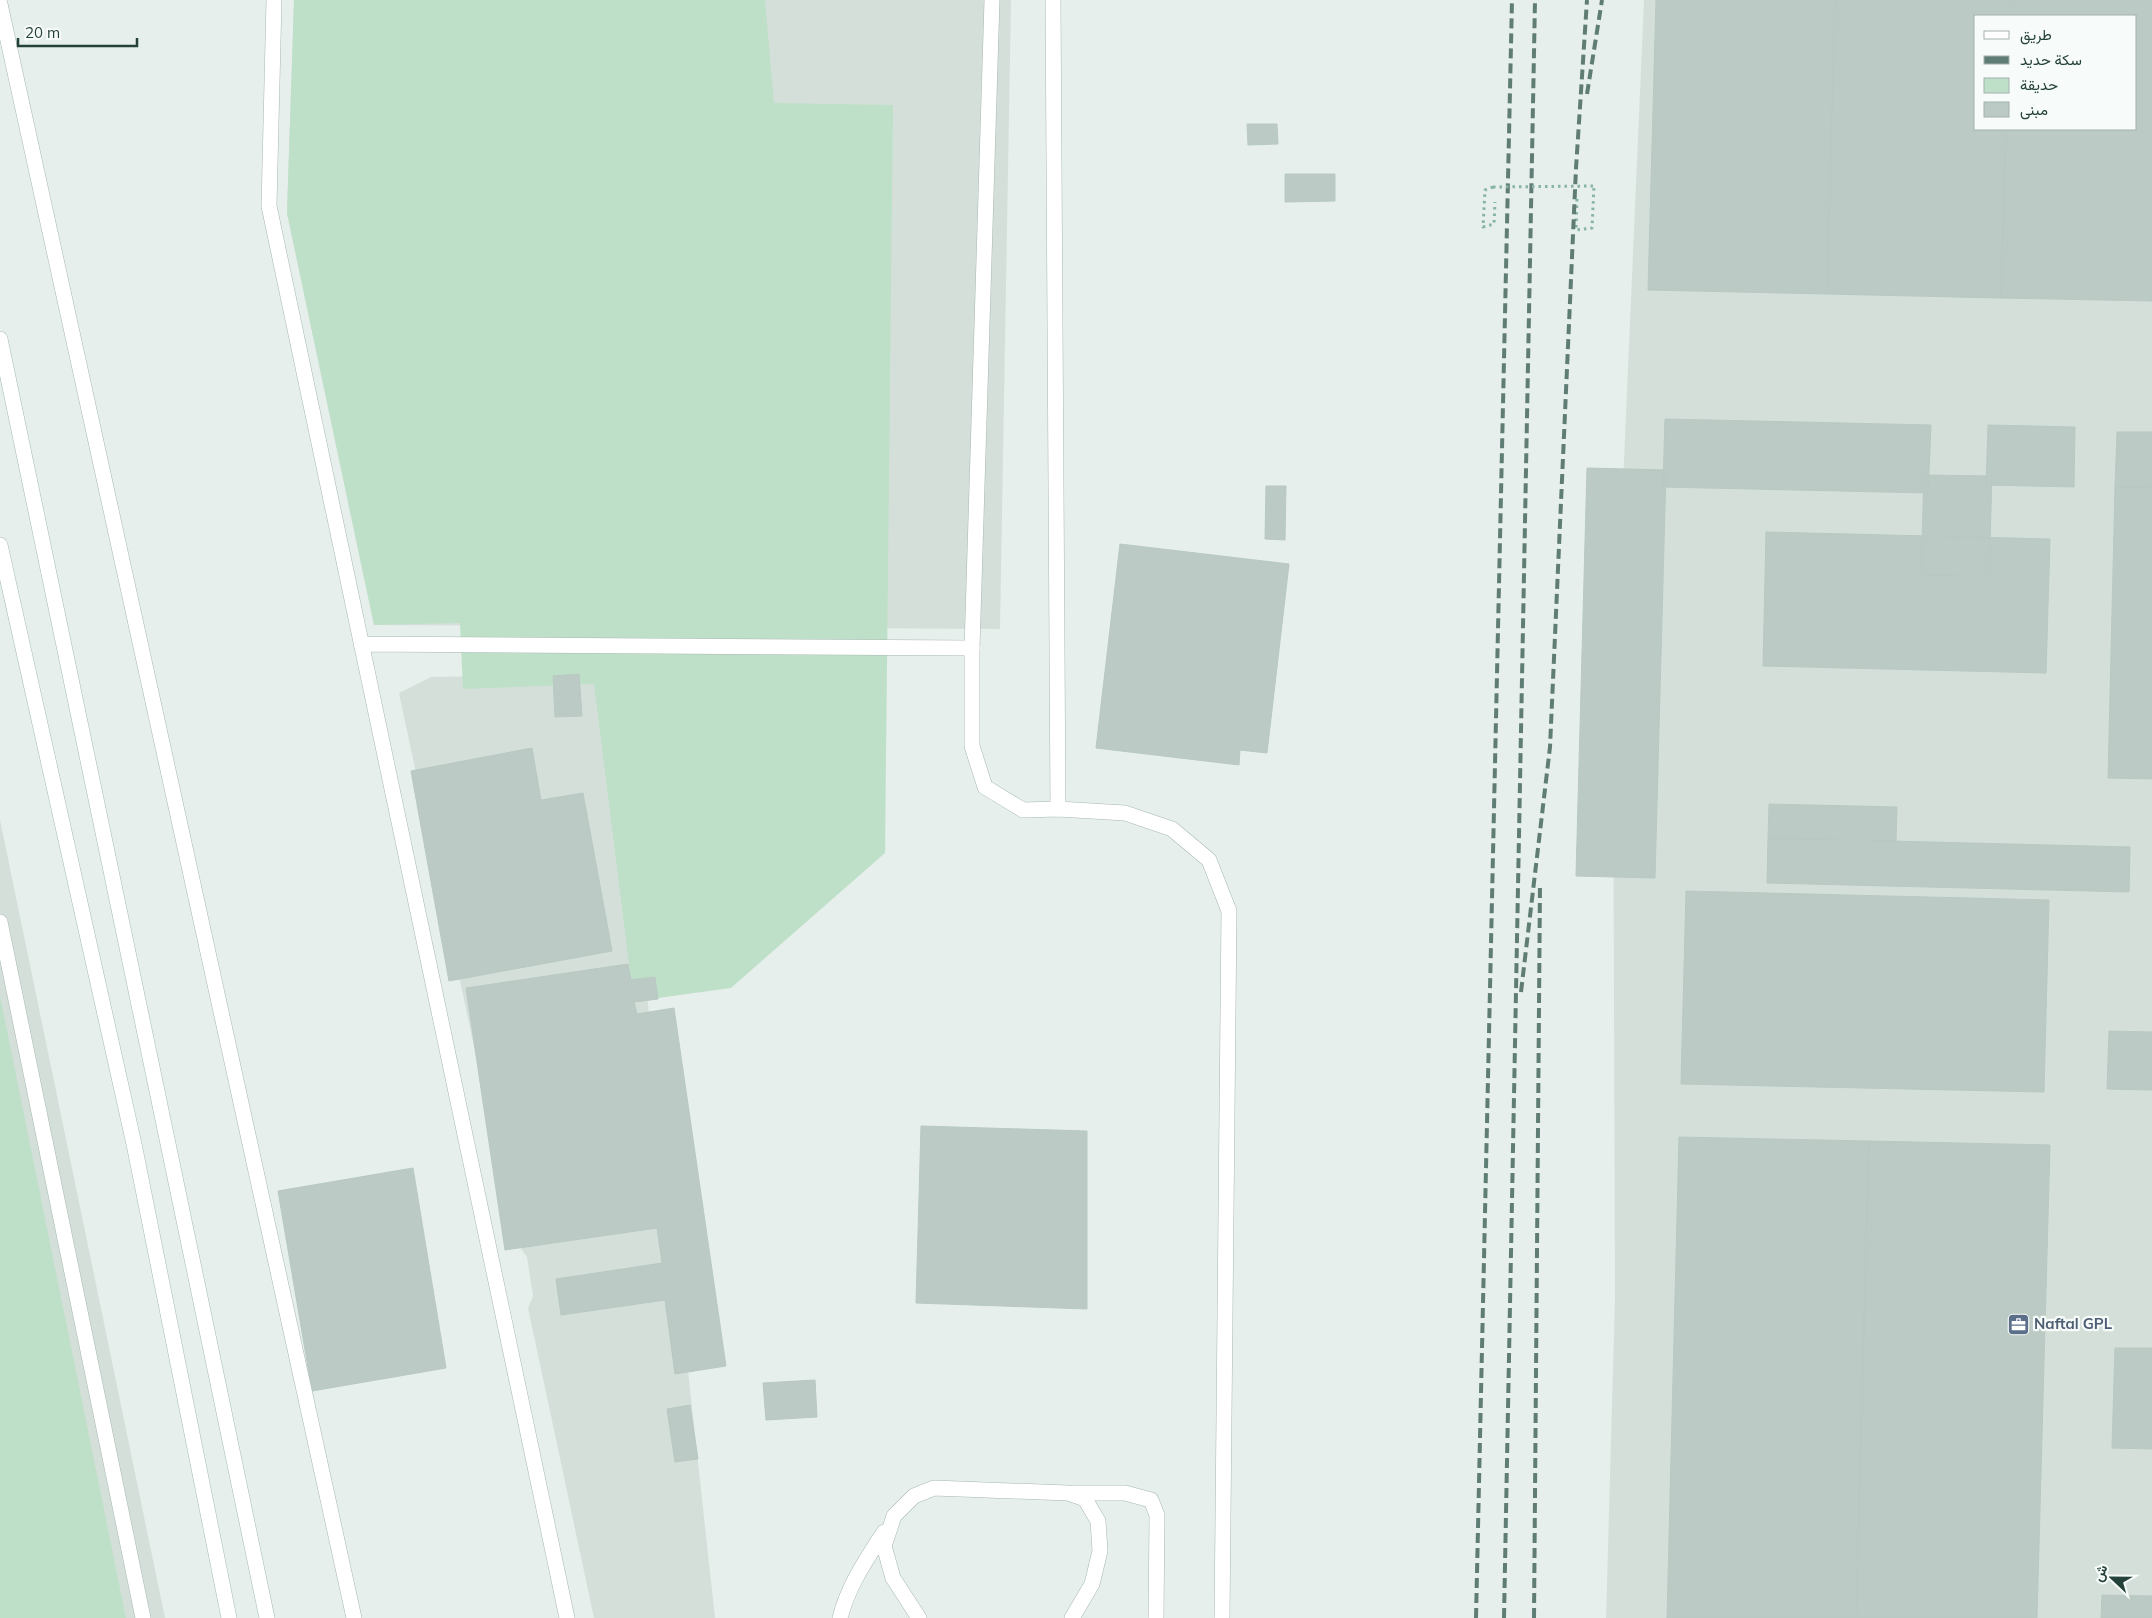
<svg xmlns="http://www.w3.org/2000/svg" width="2152" height="1618" font-family="Mulish,Vazirmatn,sans-serif">
	<rect width="100%" height="100%" fill="#e6efeb"/>
	<path fill="#d4dfda" fill-rule="evenodd" d="M294,0H1011L1000,629L374,625L287,213Z
		M1644,0H2152V1618H1606L1615,1300L1613,714ZM1976,16H2136V129H1976Z
		M612,674L715,1618H594L528,1308L533,1296L527,1257L515,1240L399,693L431,677Z
		M0,820L165,1618H0Z"/>
	<path fill="#bfe0c8" d="M294,0H765L774,103L893,105L885,853L731,988L658,998L655,977L631,980L594,684L463,689L460,623L374,625L287,213Z
		M0,996L126,1618H0Z"/>
	<path fill="#bbcac4" stroke="#b8c9c2" d="M1656,0H1835L1827,294L1648,290Z
		M1835,0H2009V16H1976V129H2006L2001,298L1827,294Z
		M2009,0H2152V301L2001,298L2006,129H2136V16H2009Z
		M1247,124H1277L1278,144L1248,145Z
		M1285,174H1335V201L1285,202Z
		M1665,419L1931,425L1928,493L1663,487Z
		M1988,425L2075,427L2074,487L1986,485Z
		M2117,432H2152V488L2115,487Z
		M1587,468L1666,470L1655,878L1576,876Z
		M1924,475L1992,476L1989,576L1921,575Z
		M1266,486H1286L1285,540L1265,539Z
		M2115,487H2152V779L2108,778Z
		M1766,532L2050,539L2046,673L1763,666Z
		M1120,544L1289,564L1267,753L1240,750L1239,765L1096,748Z
		M579,674L582,716L555,717L553,676Z
		M532,748L541,800L583,793L612,951L449,981L411,771Z
		M1769,804L1897,807L1896,841L1768,838Z
		M1768,838L2130,847L2129,892L1767,883Z
		M1686,891L2049,900L2044,1092L1681,1084Z
		M628,964L631,980L655,977L658,999L634,1002L637,1014L674,1008L726,1366L675,1374L665,1300L561,1315L556,1279L662,1263L657,1228L505,1250L466,988Z
		M2109,1031L2152,1032V1090L2107,1089Z
		M921,1126L1087,1131V1309L916,1303Z
		M1679,1137L1869,1141L1856,1618H1667Z
		M1869,1141L2050,1145L2037,1618H1856Z
		M413,1168L446,1368L312,1391L278,1191Z
		M2115,1348H2152V1449L2112,1448Z
		M815,1380L817,1417L766,1420L763,1383Z
		M690,1405L698,1459L675,1462L667,1409Z
		M2102,1595L2152,1596V1618H2101Z"/>
	<g fill="none" stroke-linecap="round" stroke-linejoin="round">
		<defs>
			<path id="service" d="M1053,0L1058,809
				M0,922L143,1618
				M1073,1493H1125L1151,1500L1157,1515L1156,1618
				M840,1618C848,1586 866,1560 884,1532
				M919,1618L893,1578L884,1546L894,1516L914,1496L934,1488L1068,1493L1085,1499L1098,1521L1100,1551L1092,1584L1072,1618"/>
			<path id="minor" d="M274,0L269,206L567,1618
				M0,4L354,1618
				M361,644L972,648"/>
			<path id="tertiary" d="M992,0L972,648V746L985,787L1023,810L1058,809L1125,813L1172,829L1209,860L1229,911L1222,1618"/>
			<path id="secondary" d="M0,339L267,1618
				M0,545L134,1144L229,1618"/>
		</defs>
		<use href="#service" stroke="#a8b8b2" stroke-width="16"/>
		<use href="#minor" stroke="#a8b8b2" stroke-width="16"/>
		<use href="#tertiary" stroke="#a8b8b2" stroke-width="16"/>
		<use href="#secondary" stroke="#a4bbb3" stroke-width="16"/>
		<path stroke="#86b3a5" stroke-width="3" stroke-dasharray="2.5 4" stroke-linecap="butt" d="M1493,187L1485,190L1483,227L1494,224L1495,202
			M1577,199L1576,230L1592,228L1594,186"/>
		<use href="#service" stroke="#fff" stroke-width="15"/>
		<use href="#minor" stroke="#fff" stroke-width="15"/>
		<use href="#tertiary" stroke="#fff" stroke-width="15"/>
		<use href="#secondary" stroke="#fff" stroke-width="15"/>
		<path stroke="#5f7d75" stroke-width="4" stroke-dasharray="10 5" stroke-linecap="butt" d="M1587,94L1602,0
			M1521,992L1550,747L1576,168L1587,0
			M1476,1618L1512,0
			M1504,1618L1535,0
			M1534,1618L1540,884"/>
		<path stroke="#86b3a5" stroke-width="3" stroke-dasharray="2.5 4" stroke-linecap="butt" d="M1493,187L1594,186"/>
	</g>
	<defs>
		<symbol id="office-square" viewBox="-11 -11 22 22"><rect x="-9" y="-9" width="18" height="18" rx="4" fill="#5c6f8a" stroke="#f7fbf9"/><path d="M-6-3h4V-5.5h4V-3h4V5H-6ZM-1-4.5V-3h2v-1.5ZM-6 0V1H6V0Z" fill="#fff"/></symbol>
	</defs>
	<g fill-rule="evenodd">
		<use href="#office-square" x="2006" y="1312" width="25" height="25"/>
	</g>
	<g text-anchor="middle" stroke-width="4.5" stroke-linejoin="round" paint-order="stroke">
		<g font-size="15" font-weight="bold" fill="#4e5e75" stroke="#f7fbf9" text-anchor="start">
			<text x="2034" y="1329">Naftal GPL</text>
		</g>
	</g>
	<rect x="1974" y="15" width="162" height="115" fill="#f7fbf9" stroke="#a3b1ad"/>
	<rect x="1984" y="31" width="25" height="8" fill="#ffffff" stroke="#a3b1ad"/>
	<text x="2020" y="40" font-size="15" fill="#24423a">طريق</text>
	<rect x="1984" y="56" width="25" height="8" fill="#5f7d75" stroke="#a3b1ad"/>
	<text x="2020" y="65" font-size="15" fill="#24423a">سكة حديد</text>
	<rect x="1984" y="78" width="25" height="15" fill="#bfe0c8" stroke="#a3b1ad"/>
	<text x="2020" y="90" font-size="15" fill="#24423a">حديقة</text>
	<rect x="1984" y="102" width="25" height="15" fill="#bbcac4" stroke="#a3b1ad"/>
	<text x="2020" y="115" font-size="15" fill="#24423a">مبنى</text>
	<g transform="translate(2112 1578) rotate(292)" stroke="#f7fbf9" stroke-width="4" paint-order="stroke">
	<path d="M0-4L9 19L0 12L-9 19Z" fill="#24423a"/>
	<text y="-8" font-size="14" font-weight="bold" text-anchor="middle" fill="#24423a">ش</text>
	</g>
	<path d="M18 38v8h119v-8" fill="none" stroke="#24423a" stroke-width="2.5"/>
	<text x="25" y="38" font-size="15" fill="#24423a" stroke="#f7fbf9" stroke-width="4" paint-order="stroke">20 m</text>
</svg>
